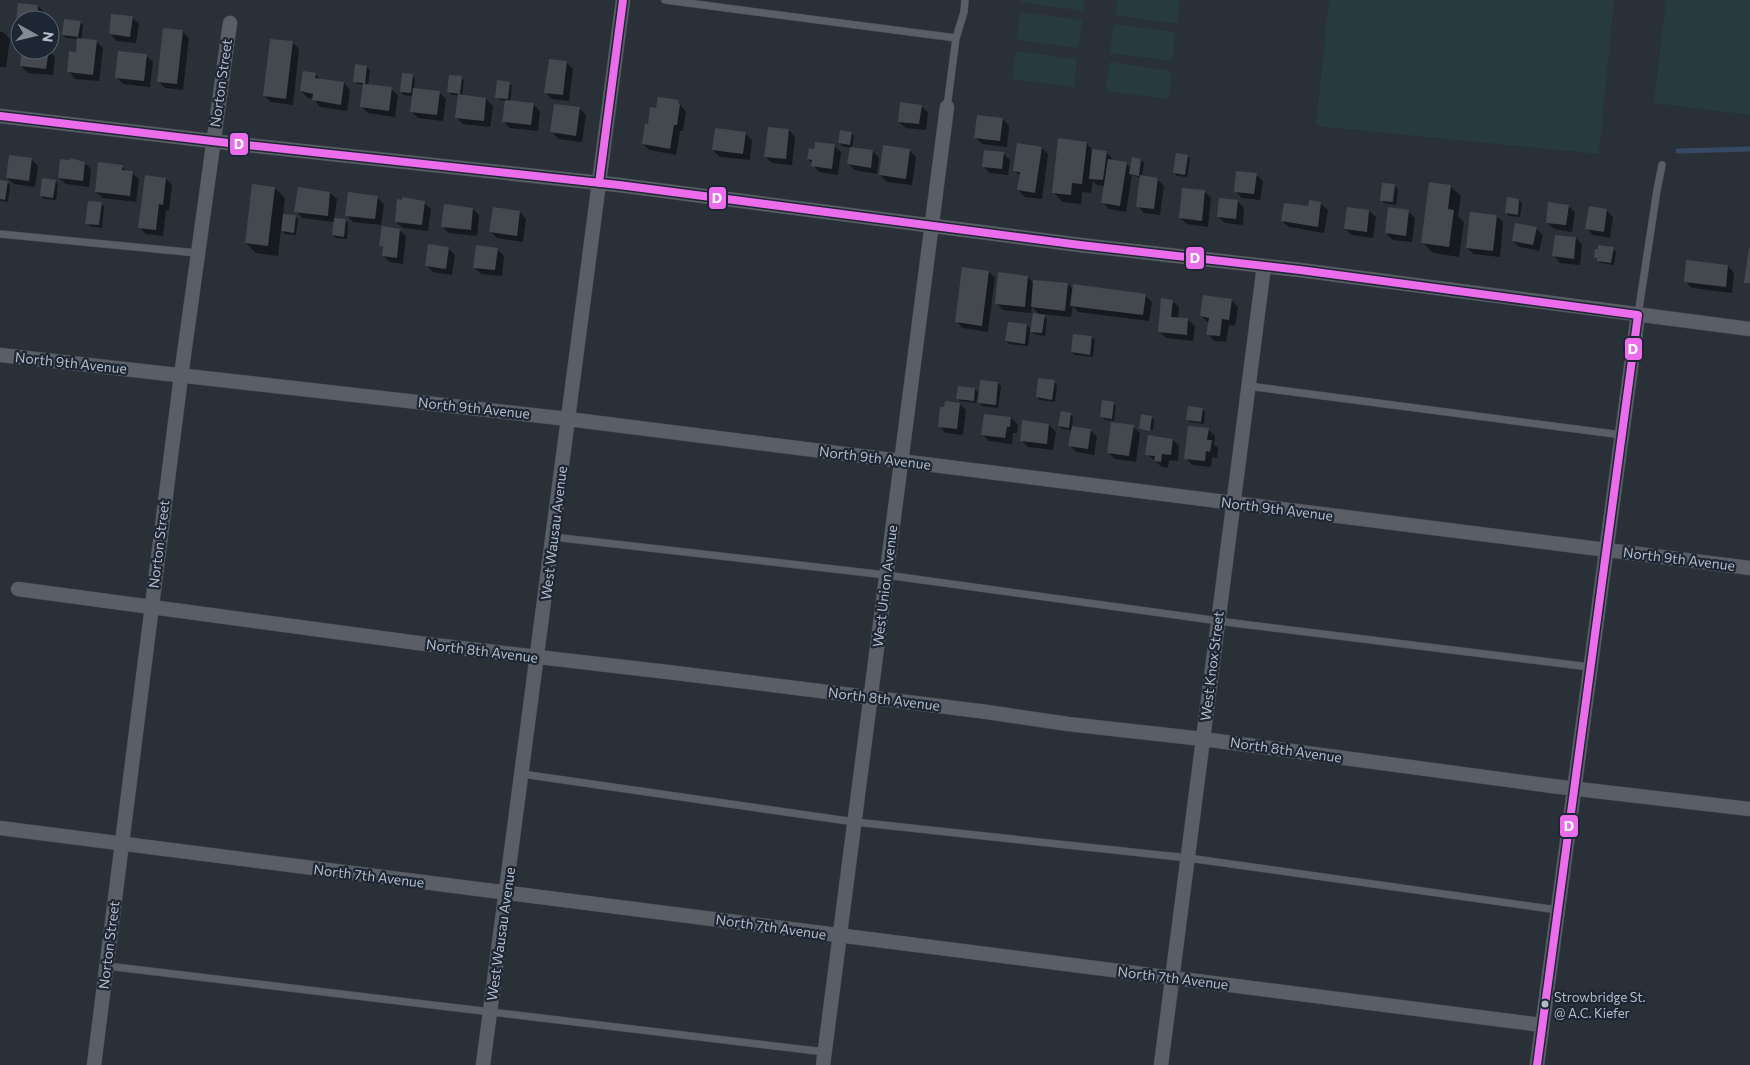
<svg xmlns="http://www.w3.org/2000/svg" width="1750" height="1065" font-family="Commissioner,sans-serif">
	<rect width="100%" height="100%" fill="#2a3038"/>
	<path fill="#273a3e" d="M1021,0H1084L1083,11L1021,2Z
		M1117,0H1180L1177,24L1115,15Z
		M1329,0H1614L1599,154L1316,126Z
		M1666,0H1750V115L1654,103Z
		M1020,12L1082,20L1078,48L1017,40Z
		M1114,24L1176,32L1172,61L1110,53Z
		M1016,51L1077,59L1074,87L1012,79Z
		M1109,62L1172,71L1168,99L1106,91Z"/>
	<path fill="#0007" d="M19,4L38,6L45,13L44,20H20V26L17,23Z
		M132,17L139,24L136,43L117,41L110,34Z
		M80,22L83,25L81,40L96,41L103,48L99,81L75,79L69,72L77,53L78,39L66,38L63,35Z
		M182,31L189,38L183,90L165,88L158,81Z
		M0,32H3L10,39L6,67H0Z
		M293,43L299,49L293,105L271,102L264,95Z
		M23,50H48L55,57L53,75L28,73L21,66Z
		M146,55L153,62L150,87L123,84L117,78Z
		M566,62L573,69L569,101L552,99L546,93Z
		M367,67L370,70L368,86L391,89L398,95L395,117L368,113L362,107L364,85L357,84L354,81Z
		M315,74L321,80L344,83L350,90L347,111L320,107L314,99L308,98L301,91Z
		M412,76L415,79L414,89L439,92L446,99L443,121L418,118L411,111L413,96L404,95L401,92Z
		M461,78L464,80L462,96L486,99L493,106L490,127L463,124L456,117L459,95H452L449,92Z
		M509,83L512,86L510,102L533,104L540,111L538,131L510,128L504,122L506,101L500,100L497,97Z
		M678,102L686,112L683,131H680L676,155L650,150L643,144L649,125L657,109Z
		M921,106L928,112L926,130L906,128L899,122Z
		M579,108L586,115L582,142L558,139L552,132Z
		M1003,119L1009,126L1007,147L982,144L975,137Z
		M789,130L795,137L792,165L772,163L766,157Z
		M745,133L752,140L750,160L720,157L713,150Z
		M852,133L854,136L852,148L873,151L879,158L877,174L855,170L849,164L851,148L842,146L839,143Z
		M1086,143L1094,151L1106,152L1113,159L1112,161L1126,163L1131,169L1141,160L1144,163L1142,177L1157,179L1164,186L1160,215L1144,213L1138,206L1141,178L1132,175L1126,212L1109,209L1103,203L1105,186L1097,185L1093,181L1091,193L1082,192L1081,204L1063,202L1053,192Z
		M834,146L841,152L838,175L819,172L808,159L815,150Z
		M1042,148L1048,154L1042,199L1025,197L1018,190L1020,176L1014,170Z
		M909,150L916,157L912,185L887,182L880,175Z
		M1004,154L1010,160L1008,175L990,173L983,166Z
		M1187,156L1190,159L1187,177L1177,176L1174,173Z
		M31,159L38,166L35,187L14,184L7,178Z
		M71,162L84,163L91,169L89,187L66,184L59,178Z
		M122,167L128,172L132,173L139,179L136,202L103,198L96,192Z
		M1256,174L1263,181L1260,200L1242,198L1235,191Z
		M166,179L172,185L169,211L166,210L163,236L146,234L140,228Z
		M0,181L7,182L10,185L8,202L0,201Z
		M55,181L58,184L56,200L44,199L41,196Z
		M1395,186L1398,189L1396,205L1384,203L1381,200Z
		M1450,186L1461,196L1458,216L1464,222L1459,257L1433,253L1423,243Z
		M275,188L285,198L283,215L295,216L298,219L296,235L285,234L281,230L278,256L256,253L246,243Z
		M1205,192L1211,198L1208,227L1187,224L1180,218Z
		M330,193L337,199L334,219L345,220L348,223L347,239L336,238L333,235L335,222L302,218L296,211Z
		M377,197L384,204L381,225L353,222L347,215Z
		M1519,200L1522,203L1520,217L1509,216L1506,213Z
		M1238,201L1244,208L1243,225L1225,223L1218,217Z
		M1310,202L1321,204L1328,210L1324,233L1289,227L1282,221L1309,208Z
		M424,203L431,209L428,231L403,228L396,222Z
		M101,204L104,206L102,228L90,226L87,223Z
		M1568,206L1575,212L1572,232L1554,229L1547,223Z
		M473,209L479,215L477,236L449,233L442,226Z
		M1606,210L1613,217L1610,238L1593,235L1587,228Z
		M1369,211L1376,217L1373,238L1352,235L1345,229Z
		M1408,211L1415,218L1412,242L1393,240L1386,233Z
		M520,212L526,219L523,242L497,238L490,231Z
		M1497,216L1503,222L1500,257L1474,254L1467,248Z
		M1536,228L1543,235L1539,251L1520,247L1513,241Z
		M399,230L406,236L403,264L390,262L383,256L384,249L380,246Z
		M1576,238L1582,245L1580,265L1560,263L1554,256Z
		M448,248L455,255L452,275L433,272L426,265Z
		M497,249L504,256L502,276L481,274L474,267Z
		M1613,249L1616,252L1614,265L1601,263L1595,257Z
		M1728,266L1734,273L1732,293L1692,288L1685,281Z
		M989,272L995,278L988,332L963,328L956,321Z
		M1028,277L1034,284H1068L1073,290L1145,295L1152,302L1149,321L1078,312L1073,306L1071,317L1042,314L1047,319L1045,336L1034,334L1030,330L1028,346L1009,344L1006,341L1009,323L1027,325L1031,330L1040,315L1032,307L1031,313L1003,310L996,303Z
		M1231,300L1238,307L1235,326L1229,325L1226,342L1214,341L1208,334L1209,323L1201,316Z
		M1172,301L1179,307L1178,319L1188,320L1195,326L1193,341L1166,338L1159,331Z
		M1092,337L1095,340L1093,357L1075,355L1072,352Z
		M1054,382L1057,385L1055,402L1040,400L1037,397Z
		M998,383L1001,386L998,408L982,406L979,403Z
		M975,389L978,392L976,403L960,401L957,398Z
		M1113,403L1116,406L1114,421L1105,420L1102,417Z
		M960,404L966,410L963,435L946,433L939,426Z
		M1202,409L1205,412L1204,424L1190,422L1187,419Z
		M1070,414L1073,417L1072,427L1091,431L1097,437L1094,455L1076,452L1070,445L1072,430L1062,429L1059,426Z
		M985,415L1011,418L1018,425L1017,433H1013L1012,444L989,441L983,435Z
		M1151,417L1154,420L1153,430L1142,428V430L1140,429Z
		M1024,422L1049,425L1056,432L1053,450L1028,447L1021,440Z
		M1133,427L1140,433L1136,462L1115,459L1108,452Z
		M1208,429L1215,436L1214,444L1218,448L1217,458L1212,457L1211,467L1192,465L1186,458Z
		M1173,440L1179,446L1178,461L1169,460L1168,468L1162,467L1147,454Z"/>
	<g fill="none" stroke-linecap="round" stroke-linejoin="round">
		<path stroke="#384963" stroke-width="5" d="M1678,151L1750,149"/>
	</g>
	<path fill="#444950" d="M18,3L38,5L37,20H20V24L16,23Z
		M111,14L133,16L130,37L109,34Z
		M64,19L81,21L78,37L62,35Z
		M163,28L183,30L177,84L157,82Z
		M77,38L97,40L93,75L67,72L69,51L76,52Z
		M270,39L293,41L286,99L263,96Z
		M22,50H49L46,69L20,66Z
		M118,51L147,54L144,81L115,78Z
		M549,59L567,61L563,95L544,93Z
		M355,64L367,66L365,84L392,87L389,111L360,107L363,83L353,82Z
		M303,71L316,73L315,78L344,82L341,105L312,100L313,94L300,91Z
		M402,73L413,74L411,93L400,92Z
		M449,75L462,76L460,94L447,92Z
		M497,80L510,82L508,99L495,98Z
		M413,88L440,91L437,115L410,112Z
		M458,94L486,98L484,121L455,118Z
		M658,97L679,100L678,103L680,104L677,125H674L670,149L642,144L645,123L648,124L650,107L656,108Z
		M505,100L534,103L531,125L502,122Z
		M900,102L922,105L919,124L898,122Z
		M554,104L580,107L576,136L550,132Z
		M977,115L1003,118L1000,141L974,138Z
		M768,127L789,129L786,159L764,157Z
		M715,128L746,132L743,154L712,150Z
		M840,130L852,132L850,145L838,143Z
		M1058,138L1087,142L1082,184L1072,183L1071,195L1052,193Z
		M815,142L835,144L832,169L811,166L812,160L807,159L809,148L814,149Z
		M1017,143L1042,147L1035,193L1017,190L1020,172L1013,171Z
		M883,145L910,149L906,179L879,175Z
		M850,147L873,150L871,168L847,164Z
		M1092,149L1107,151L1103,180L1089,179Z
		M984,150L1004,152L1002,169L982,167Z
		M1176,153L1188,155L1185,175L1173,173Z
		M9,155L32,158L29,181L6,178Z
		M1132,157L1141,159L1139,176L1129,174Z
		M70,158L85,162L83,181L58,178L60,159L70,160Z
		M1108,159L1127,162L1120,206L1101,203Z
		M98,162L123,165L122,170L133,171L130,196L95,192Z
		M1236,171L1257,173L1254,194L1234,192Z
		M145,175L166,178L163,205L159,204L156,230L138,228Z
		M1140,175L1158,178L1154,209L1136,207Z
		M42,178L56,180L53,198L40,196Z
		M0,180L8,181L5,200L0,199Z
		M1429,182L1451,185L1448,209L1454,210L1449,247L1421,243Z
		M1382,183L1395,184L1393,202L1380,201Z
		M252,184L275,187L268,246L245,243Z
		M298,187L330,192L328,216L294,212Z
		M1182,188L1205,190L1202,221L1179,218Z
		M348,192L378,196L375,219L345,216Z
		M402,197L425,201L422,225L395,222L397,199L402,200Z
		M1507,197L1519,199L1518,215L1505,213Z
		M1219,198L1238,200L1236,219L1217,217Z
		M1309,200L1321,202L1318,227L1281,221L1284,203L1308,206Z
		M88,201L102,202L99,225L85,224Z
		M1548,202L1569,205L1566,225L1546,223Z
		M444,204L473,208L471,230L441,227Z
		M1589,206L1607,209L1604,232L1585,229Z
		M493,207L520,211L517,236L489,232Z
		M1347,207L1369,210L1367,232L1344,229Z
		M1388,207L1409,210L1406,236L1385,233Z
		M1470,212L1497,215L1493,251L1466,248Z
		M283,214L296,215L294,233L281,231Z
		M334,218L346,219L344,237L332,235Z
		M1515,223L1537,227L1533,245L1512,241Z
		M382,226L400,229L397,258L382,256L383,247L379,246Z
		M1555,235L1576,237L1574,259L1552,256Z
		M428,244L449,247L446,269L425,266Z
		M476,245L498,248L495,270L473,268Z
		M1598,245L1614,247L1611,263L1597,261V258H1594L1595,249H1598Z
		M1749,248H1750V283H1744Z
		M1686,260L1728,265L1726,287L1684,282Z
		M962,267L989,271L982,326L955,322Z
		M998,272L1028,276L1025,307L995,304Z
		M1033,280L1068,283L1065,311L1031,307Z
		M1073,284L1146,294L1143,315L1070,306Z
		M1203,295L1232,299L1229,320L1222,319L1220,336L1206,335L1209,318L1200,316Z
		M1161,298L1173,300L1171,317L1188,318L1187,335L1158,332Z
		M1033,313L1045,315L1042,333L1030,332Z
		M1008,322L1027,324L1025,344L1005,341Z
		M1073,334L1092,336L1090,355L1071,352Z
		M1038,378L1055,380L1052,400L1036,397Z
		M980,380L998,382L996,405L978,403Z
		M958,386L975,388L974,401L956,399Z
		M1102,400L1114,402L1112,419L1100,417Z
		M945,401L960,403L957,429L938,427L940,407H944Z
		M1188,406L1203,408L1201,422L1186,420Z
		M1061,411L1071,413L1069,428L1058,426Z
		M984,414L1011,417L1010,427H1007L1005,438L981,435Z
		M1141,414L1152,416L1150,431L1139,429Z
		M1022,420L1049,424L1047,444L1020,441Z
		M1111,422L1134,425L1129,456L1107,453Z
		M1072,426L1091,429L1088,449L1068,446Z
		M1188,426L1209,428L1207,440H1212L1210,452L1206,451L1205,461L1184,459Z
		M1148,435L1173,439L1171,455L1162,454L1161,462L1154,461L1155,456L1145,455Z"/>
	<g fill="none" stroke-linecap="round" stroke-linejoin="round">
		<defs>
			<path id="service" d="M665,0L956,38
				M947,107L956,38L964,12L965,0
				M0,234L197,253
				M1638,315L1657,190L1662,165
				M1248,386L1622,435
				M553,537L886,575L1241,624L1590,667
				M522,774L855,822L1188,858L1558,910
				M107,966L825,1052"/>
			<path id="minor" d="M0,116L237,144L619,185L1080,245L1300,270L1750,329
				M0,355L568,419L1750,568
				M18,589L418,643L676,673L987,712L1068,724L1203,739L1552,786L1750,809
				M0,828L1542,1025
				M94,1065L181,376L230,23
				M483,1065L623,0
				M823,1065L947,107
				M1161,1065L1264,266
				M1537,1065L1638,315"/>
		</defs>
		<use href="#service" stroke="#484c53" stroke-width="8"/>
		<use href="#minor" stroke="#484c53" stroke-width="15"/>
		<use href="#service" stroke="#5a5e66" stroke-width="7"/>
		<use href="#minor" stroke="#5a5e66" stroke-width="14"/>
		<defs>
			<path id="bus-1" d="M0,116L237,144L619,185L1080,245L1300,270L1638,315L1537,1065
				M599,183L623,0"/>
		</defs>
		<use href="#bus-1" stroke="#1d2633" stroke-width="11"/>
		<use href="#bus-1" stroke="#ec6dec" stroke-width="8"/>
	</g>
	<circle fill="#b4bcc9" stroke="#1d2633" stroke-width="2" cx="1545" cy="1004" r="4.5"/>
	<g text-anchor="middle" stroke-width="4.5" stroke-linejoin="round" paint-order="stroke">
		<g font-size="13" fill="#b4bcc9" stroke="#1d2633" text-anchor="start">
			<text x="1554" y="1002">Strowbridge St.<tspan x="1554" dy="16">@ A.C. Kiefer</tspan></text>
		</g>
		<g font-size="14" fill="#b4bcc9" stroke="#1d2633">
			<text transform="translate(221 83) rotate(-82)" y="5">Norton Street</text>
			<text transform="translate(71 363) rotate(6)" y="5">North 9th Avenue</text>
			<text transform="translate(474 408) rotate(6)" y="5">North 9th Avenue</text>
			<text transform="translate(875 458) rotate(7)" y="5">North 9th Avenue</text>
			<text transform="translate(1277 509) rotate(7)" y="5">North 9th Avenue</text>
			<text transform="translate(554 533) rotate(-83)" y="5">West Wausau Avenue</text>
			<text transform="translate(159 544) rotate(-83)" y="5">Norton Street</text>
			<text transform="translate(1679 559) rotate(7)" y="5">North 9th Avenue</text>
			<text transform="translate(885 586) rotate(-83)" y="5">West Union Avenue</text>
			<text transform="translate(482 651) rotate(7)" y="5">North 8th Avenue</text>
			<text transform="translate(1212 666) rotate(-83)" y="5">West Knox Street</text>
			<text transform="translate(884 699) rotate(7)" y="5">North 8th Avenue</text>
			<text transform="translate(1286 750) rotate(8)" y="5">North 8th Avenue</text>
			<text transform="translate(369 876) rotate(7)" y="5">North 7th Avenue</text>
			<text transform="translate(771 927) rotate(8)" y="5">North 7th Avenue</text>
			<text transform="translate(501 934) rotate(-82)" y="5">West Wausau Avenue</text>
			<text transform="translate(109 945) rotate(-83)" y="5">Norton Street</text>
			<text transform="translate(1173 978) rotate(7)" y="5">North 7th Avenue</text>
		</g>
	</g>
	<g stroke="#1d2633" stroke-width="2">
		<rect x="229" y="132" width="20" height="24" rx="5" fill="#ec6dec"/>
		<rect x="708" y="186" width="19" height="24" rx="5" fill="#ec6dec"/>
		<rect x="1185" y="246" width="20" height="24" rx="5" fill="#ec6dec"/>
		<rect x="1624" y="337" width="19" height="24" rx="5" fill="#ec6dec"/>
		<rect x="1559" y="814" width="20" height="24" rx="5" fill="#ec6dec"/>
	</g>
	<g font-size="14" text-anchor="middle" font-weight="bold" fill="#fff">
		<text x="239" y="149">D</text>
		<text x="717" y="203">D</text>
		<text x="1195" y="263">D</text>
		<text x="1633" y="354">D</text>
		<text x="1569" y="831">D</text>
	</g>
	<g transform="translate(35 35) rotate(98)"><circle r="24" fill="#1d2633" stroke="#59626f"/>
	<path d="M0-4L9 19L0 12L-9 19Z" fill="#848b96"/>
	<text y="-8" font-size="14" font-weight="bold" text-anchor="middle" fill="#b4bcc9">N</text>
	</g>
</svg>
